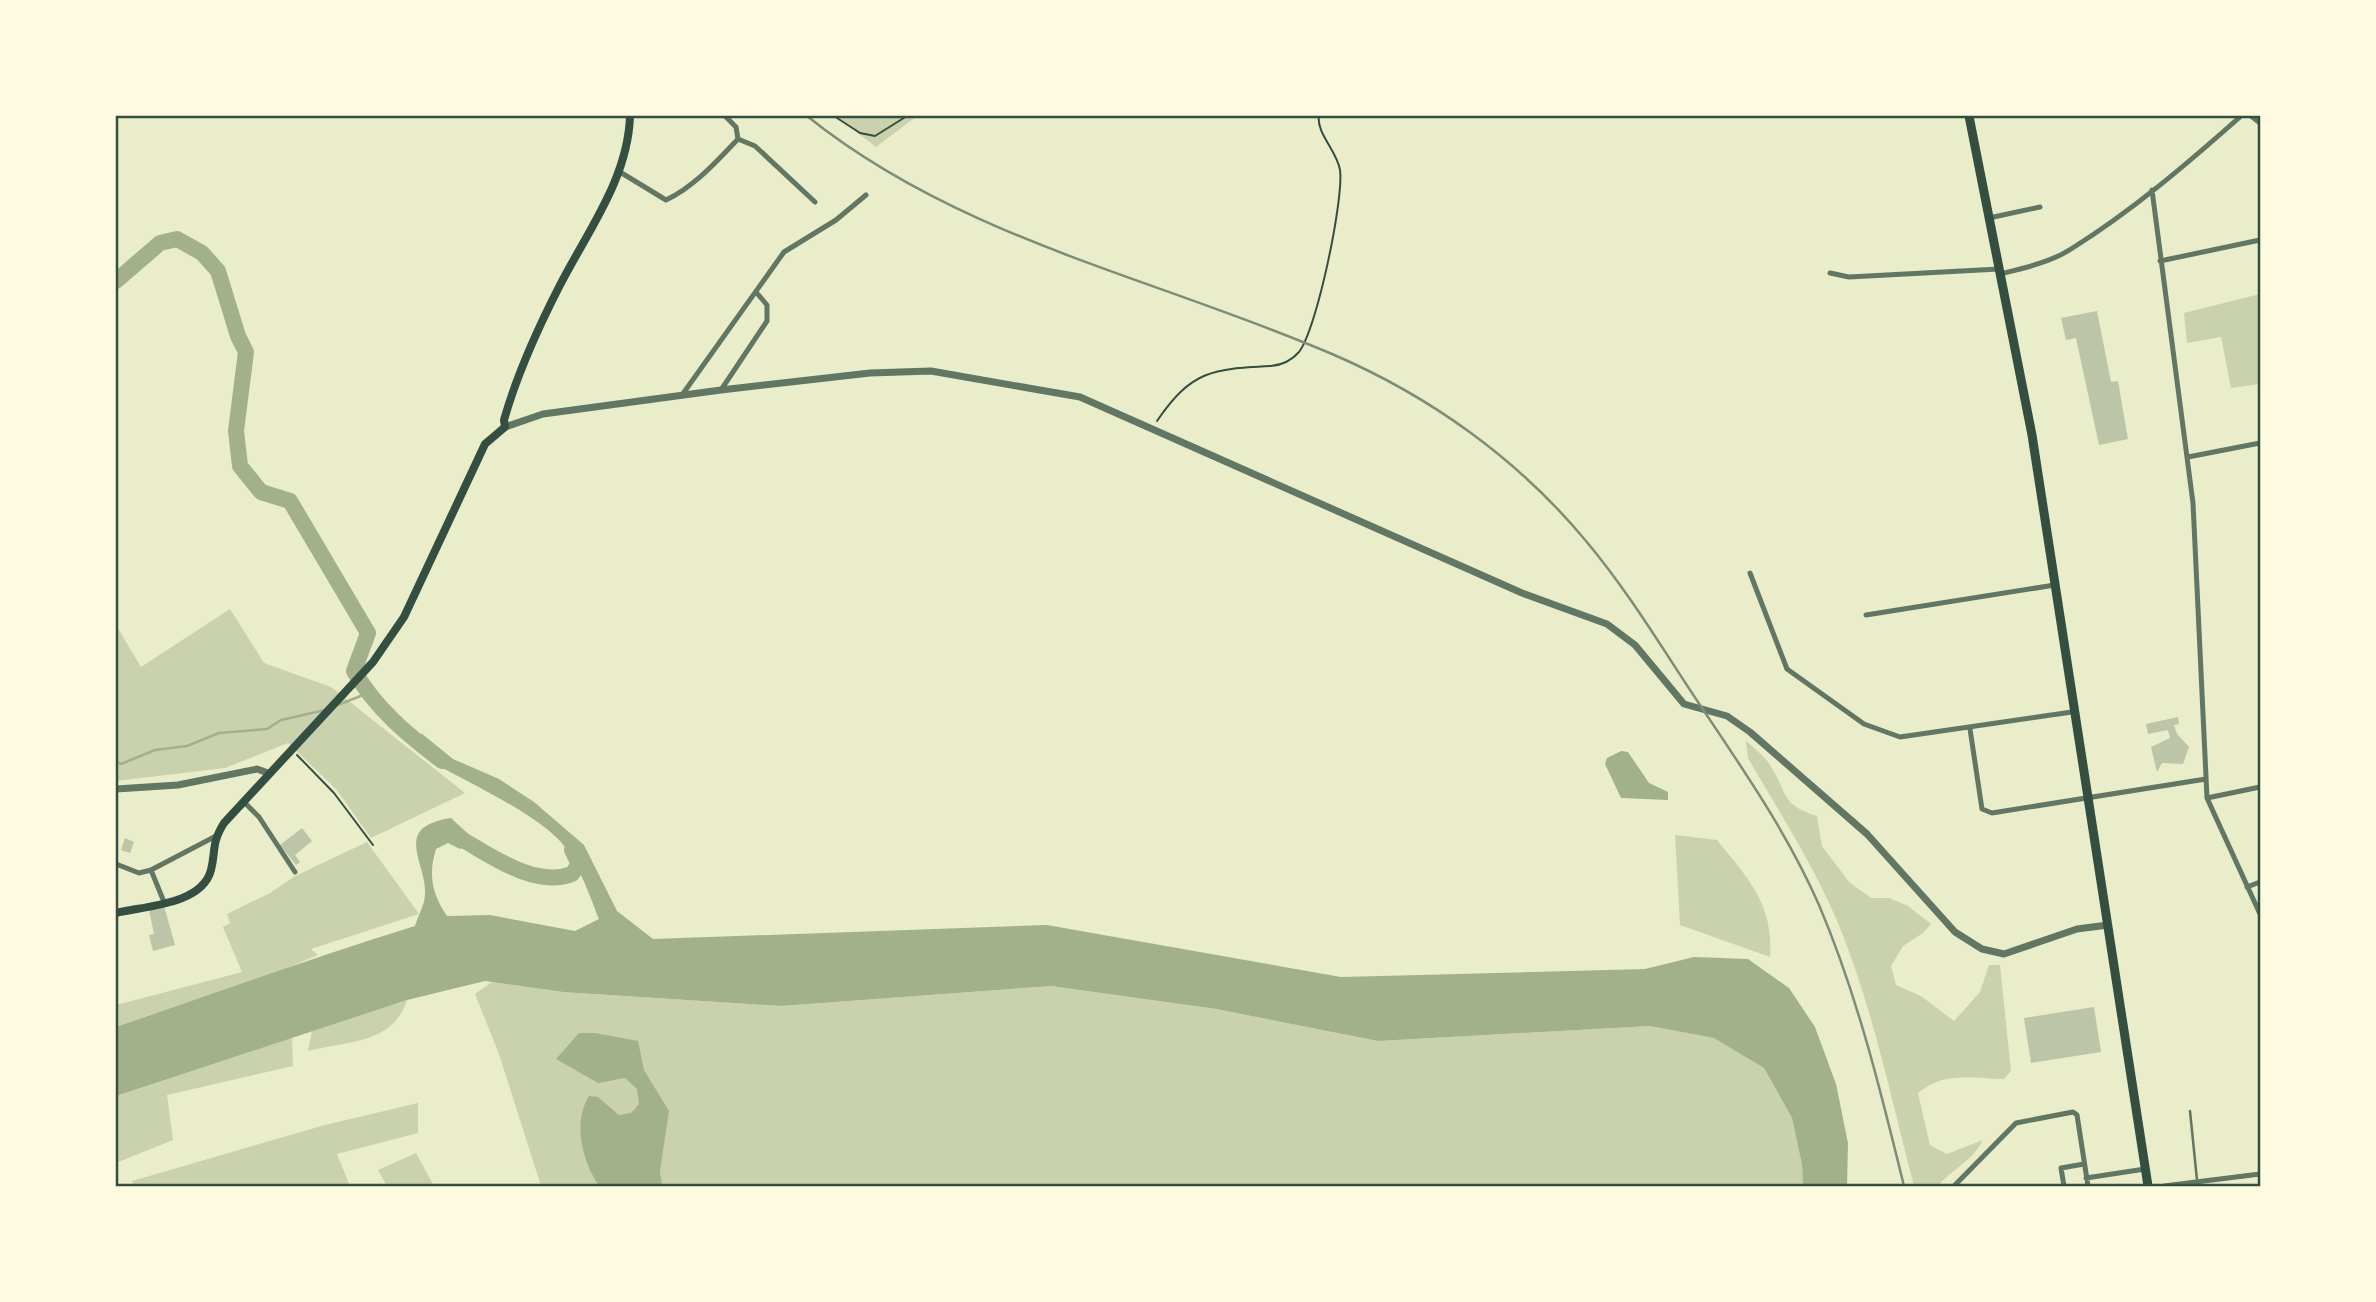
<svg xmlns="http://www.w3.org/2000/svg" width="2376" height="1302" font-family="Inter,sans-serif">
	<rect width="100%" height="100%" fill="#e9edc9"/>
	<path fill="#cad2ad" d="M836,116H917L876,147Z
		M2260,294V384L2231,388L2221,337L2187,343L2184,313Z
		M230,609L264,663L331,687L465,793L371,838L336,789L288,743L225,768L116,781V625L141,667Z
		M1746,741C1754,748 1764,756 1770,765C1788,792 1779,804 1817,816L1822,846L1849,882L1871,898H1889L1908,906L1931,924L1923,933L1903,946L1891,966L1896,985L1921,996L1954,1021L1980,992L1989,965H2000L2011,1071L2004,1079C1972,1078 1944,1071 1918,1093L1930,1145L1947,1154L1983,1140C1973,1161 1952,1169 1938,1186H1914C1891,1098 1871,1000 1835,916C1811,861 1778,810 1748,758Z
		M1675,835L1717,840C1748,878 1774,905 1770,957L1680,925Z
		M367,842L419,914L311,949L318,955L263,978L116,1027V1005L242,972L223,927L230,923L227,914L270,893L295,876Z
		M492,982L563,992L781,1006L1051,986L1216,1009L1378,1041L1650,1026L1715,1038L1764,1068L1792,1118L1802,1165L1803,1186H541L499,1054L475,994Z
		M407,1000C393,1045 345,1041 308,1051L312,1031Z
		M292,1037L293,1066L167,1095L173,1140L116,1163V1096Z
		M418,1103V1133L337,1154L350,1186H134L132,1181L325,1125Z
		M416,1153L434,1186H387L378,1170Z"/>
	<path fill="#a3b18a" d="M421,733L453,759L499,779L534,802L584,845L617,911L653,939L1047,925L1341,977L1645,969L1694,957L1748,959L1789,988L1815,1027L1836,1084L1848,1143L1847,1186H1803L1802,1165L1792,1118L1764,1068L1714,1038L1650,1026L1378,1041L1216,1009L1051,986L781,1006L563,992L485,981L407,1000L116,1096V1027C216,993 314,957 415,926C418,916 425,904 425,894C427,863 391,827 451,818L477,842L460,849L448,843L436,849C428,875 432,894 447,916L490,915L575,931L599,919C589,894 578,861 560,841C533,812 465,781 430,761Z
		M1621,751L1628,752L1649,783L1668,792V800L1621,798L1605,764L1607,758Z
		M579,1033H595L638,1041L644,1070L669,1111L660,1171L662,1186H599C583,1162 572,1123 589,1096L598,1097L619,1115L631,1113L639,1104L637,1089L625,1078L598,1083L556,1059Z"/>
	<g fill="none" stroke-linecap="round" stroke-linejoin="round">
		<path stroke="#a3b18a" stroke-width="2.5" d="M338,705L368,693
			M116,761L121,764L155,750L187,746L219,733L267,729L281,720L325,710"/>
		<path stroke="#a3b18a" stroke-width="16" d="M116,281L160,243L177,239L202,253L218,271L238,336L246,352L236,431L240,466L261,492L290,501L368,633L354,671C376,709 408,735 442,761
			M454,835C487,852 532,889 572,874L579,864L572,850"/>
	</g>
	<path fill="#bcc5a7" d="M2097,311L2111,382L2118,381L2128,439L2099,445L2076,338L2066,340L2061,318Z
		M2178,717L2179,724L2174,725L2177,734L2189,747L2183,764L2162,763L2157,772L2151,747L2170,738L2168,730L2148,734L2146,724Z
		M302,828L312,841L295,855L300,862L296,865L280,845Z
		M125,838L134,842L130,853L121,850Z
		M164,906L175,945L153,951L149,935L154,934L149,910Z
		M2094,1007L2101,1052L2031,1063L2024,1018Z"/>
	<g fill="none" stroke-linecap="round" stroke-linejoin="round">
		<path stroke="#344e41" stroke-width="2" d="M834,116L860,133L875,136L907,116
			M1157,421C1192,370 1212,369 1271,366C1282,365 1292,360 1299,352C1317,329 1344,198 1340,170C1337,151 1316,133 1319,116
			M297,755L334,793L373,845"/>
		<path stroke="#617663" stroke-width="2.5" d="M2190,1111L2197,1180"/>
		<path stroke="#617663" stroke-width="5" d="M2251,116L2260,123
			M738,139L755,146L815,202
			M620,172L666,200C694,187 717,161 738,139L736,127L725,116
			M2152,190L2193,503L2207,798L2260,914
			M1989,218L2040,207
			M2160,261L2260,240
			M1830,273L1849,277L1999,269
			M2000,274C2024,268 2051,262 2071,249C2132,211 2188,163 2241,116
			M721,390L767,321V305L756,292
			M682,395L784,252L836,220L866,195
			M2188,457L2260,443
			M1750,573L1787,669L1864,724L1900,737L2072,712
			M1866,615L2055,585
			M1970,729L1982,809L1992,813L2206,779
			M2207,798L2260,787
			M243,801L259,817L295,872
			M116,864L139,873L151,870L216,836
			M151,870L164,902
			M2247,887L2260,882
			M2086,1178L2145,1169
			M1954,1186L2016,1123L2073,1112L2077,1115L2088,1186
			M2064,1186L2061,1168L2084,1164
			M2164,1186L2260,1174"/>
		<path stroke="#617663" stroke-width="7" d="M505,427L543,414L721,390L870,373L931,371L1080,397L1522,593L1607,624L1635,645L1684,704L1727,716L1750,732L1867,834L1955,932L1982,949L2004,954L2077,929L2108,925
			M116,789L178,785L257,769L268,773"/>
		<path stroke="#344e41" stroke-width="8" d="M116,913C144,906 202,905 211,870C216,850 211,844 224,823L373,662L404,617L485,444L505,427L504,420C517,374 537,330 559,287C587,232 628,179 630,116"/>
		<path stroke="#344e41" stroke-width="9" d="M1969,116L2032,435L2148,1186"/>
		<path stroke="#7c8e77" stroke-width="2.5" d="M807,116C960,239 1156,278 1332,354C1430,396 1518,459 1586,541C1628,591 1662,648 1698,702C1742,768 1787,832 1819,905C1857,994 1881,1092 1904,1186"/>
	</g>
	<rect width="2376" height="1302" fill="none" stroke="#fefae0" stroke-width="234"/>
	<rect x="117" y="117" width="2142" height="1068" fill="none" stroke="#344e41" stroke-width="2.5"/>
</svg>
